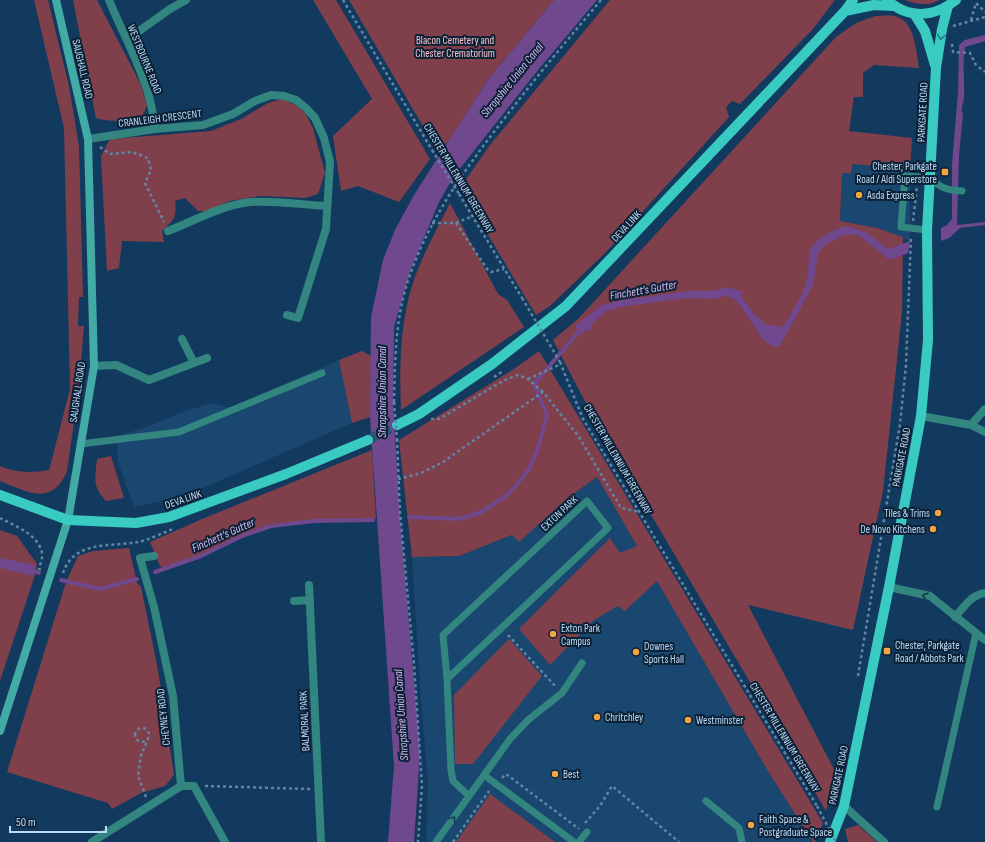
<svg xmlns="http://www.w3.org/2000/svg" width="985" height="842" font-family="'Sofia Sans Condensed',sans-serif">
	<rect width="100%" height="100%" fill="#123a5f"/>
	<path fill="#1a4770" d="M851,164L910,169V241L877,228L840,221L842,173Z
		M339,360L352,423L182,497L134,507L118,462L117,436L141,429L180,413L211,403L230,408Z
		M597,477L769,773L813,842H426L428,784L420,687L412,557L459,556L512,535Z"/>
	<path fill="#7f3f4b" d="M34,0H48L69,86L79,146L83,297H79L78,326H84L79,387L67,471C52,507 28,492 0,481V466C15,473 33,473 49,470L70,389L64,128Z
		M73,0H97L140,83L147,105C146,108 144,113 142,116C134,124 105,121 96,118Z
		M313,0H336L430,159L399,202L358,186L341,191L333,136L372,99Z
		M349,0H554L486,82L452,137L438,152Z
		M610,0H835L812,30L740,104L732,101L726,107L729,117L605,253L550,306L536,315L460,188L490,145Z
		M905,0H940C929,6 917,5 905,0Z
		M875,16C881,16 889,15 895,16C915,21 916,51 919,68L874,65L863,73V97H854L849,131L912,138L910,169L852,164L851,173H842L840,221L877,228L903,237L902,312L883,491L853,630L748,605L837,775L826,811L591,413L553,340L579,318L836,37L856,23Z
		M282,99L296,105L305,113L313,128L325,173L318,194L306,198L260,196L229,201L208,211H198L185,198L175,201C177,218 174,220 162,231L164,242L122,241L119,268L107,271L101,156L110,139L211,131L241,119L268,103Z
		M450,203L498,294L507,300L524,327L401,410C399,363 400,313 418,269C427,247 439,225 450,203Z
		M362,351L371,356L370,417L352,423L339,360Z
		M539,351L823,823L815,842H813L769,773L657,581L625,611L618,606L594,620L550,665L519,629L610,538L620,553L637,546L597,477L569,497L519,542L512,535L459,556L412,557L399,440L514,369Z
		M372,450L376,519L314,521L271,526L242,536L201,556L165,569L160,566L150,542L202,519Z
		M111,456L124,498L106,501C92,486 95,479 97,459Z
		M0,530L17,536L37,564L36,572L0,681Z
		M129,548L137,583L141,587L158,670L174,775L165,786L141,793L112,809L108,803L7,772L66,582L78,556L93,551Z
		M509,639L542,676L473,764H455L454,695Z
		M490,794L555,842H456Z
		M858,825L877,842H848L845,829Z"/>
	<path fill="#70488e" d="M554,0H597L538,70L454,176L439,202L411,269L394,327L393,403L400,518L420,752L414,842H388L394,766L370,417L371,317L383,260L395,230L414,195L486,82Z
		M985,35V41L965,47C962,65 965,82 964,99C963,105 960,109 963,114L959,155L957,225L985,222V225L960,228L949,238L941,241V228L947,225L952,219V164L958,93L959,45L965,40Z
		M847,226L867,233L889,249L910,241L908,253L896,258L888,259L858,235H844L825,245L818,254L813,285L780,346L774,347L764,341L739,304L732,298L724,296L714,299L686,298L620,307L605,312L592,324L591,330H585L581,335L575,326L602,305L622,300L688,291H713L727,287L743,292L741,296L756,317H759L765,324L781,327L786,322C793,310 802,297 806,283C809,274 808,265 809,255C812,238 833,230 847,226Z
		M0,558L35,565L33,576L0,568Z"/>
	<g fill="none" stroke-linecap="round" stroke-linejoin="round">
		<path stroke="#70488e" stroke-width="4" d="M409,517L457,519L470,516L481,512L507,495L518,483L529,469L538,448L547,415L534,384L582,328
			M30,569L39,573
			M155,572L201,556L242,536L271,526L314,521L373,520
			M61,580L100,589L137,579"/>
		<path stroke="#2c5276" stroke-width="10" stroke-dasharray="10 5" stroke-linecap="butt" d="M368,440L397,425"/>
		<path stroke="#6284a5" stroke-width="2.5" stroke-dasharray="3 3" stroke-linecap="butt" d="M343,0L432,150
			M971,20L976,3L985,12
			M953,26L985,17
			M952,44L953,52L970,53L976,65L985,72
			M100,147L110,154L132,152L148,158L151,170L145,183L164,222
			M459,194L522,298
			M913,221L917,186
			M432,223H456L473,216
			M456,223L487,269L491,272L504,269
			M560,362L583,419L817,806
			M494,377L503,371
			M528,379L561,364
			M394,402C395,363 395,321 407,284C428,219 465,169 507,115C537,76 569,38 601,0
			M431,419H439L503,381L518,375L528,379L543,392
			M397,439L400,512L414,664L422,786L418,842
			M398,479L421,473L443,462L543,392L579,437L621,508L640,512
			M0,518C15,526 38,534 42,553C43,558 40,564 39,569L42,570
			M63,573C74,540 110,547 138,542C149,540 162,533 173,529
			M508,635L556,687
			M858,676L900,424L906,365L911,237
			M135 735a7 7 0 1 1 14 0a7 7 0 1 1-14 0Z
			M502,778L506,774L579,829
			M205,786L310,789
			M146,797L138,776L141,755L148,739
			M585,823L600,806L612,786L679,842
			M453,842L489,791"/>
		<path stroke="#338580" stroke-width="7" d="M931,176C938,189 949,190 962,191
			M927,230L901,227L905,176L931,178
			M80,444L179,432L322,373
			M447,679L608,528L587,501L443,635L447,679L451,770L453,781L469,796
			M484,775L574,842
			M706,801L739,828L742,842
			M937,807L976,633
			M436,842L510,739L528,720L562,693L582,663
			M579,842L587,832"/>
		<path stroke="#338580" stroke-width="8" d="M109,0C126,42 151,82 155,129
			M128,39L170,9L186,0
			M88,139L155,129L203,125L233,114L255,101L271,95L284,96L296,100L306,108L315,118L324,138L330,162L326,229L298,318L287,315
			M168,231C194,221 222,205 250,202C276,200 302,205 327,206
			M182,339L194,363
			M94,366L116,365L149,380L207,358
			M921,416L971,425L985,432
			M971,425L985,409
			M309,585L321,842
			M889,587L930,596L985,640
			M294,601L310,600
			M955,617C964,607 971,595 985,593
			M181,786H194L225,842
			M844,806L884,842
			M92,842L181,786L173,696L154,607L140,558L154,556"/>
		<path stroke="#43aba5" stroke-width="8" d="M0,731L68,520L94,366L88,139L56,0"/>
		<path stroke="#39cbc2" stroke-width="10" d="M887,0C908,19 934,18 956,0
			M845,11L874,5L894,6
			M915,15L925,31L935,65
			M397,425L419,414L492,364L566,306L845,11L853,0
			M0,495L68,520L136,523L169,517L286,474L368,440
			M830,842L844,806L889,587L921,416L928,340L927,230L936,68L942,29L948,6"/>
		<path stroke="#6284a5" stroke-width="2.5" stroke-dasharray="3 3" stroke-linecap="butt" d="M432,150L459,194
			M522,298L560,362
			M394,402L397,439
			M817,806L836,842"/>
	</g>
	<defs><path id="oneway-chevron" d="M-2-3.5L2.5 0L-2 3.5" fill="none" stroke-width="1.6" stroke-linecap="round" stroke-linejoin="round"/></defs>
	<use stroke="#22767c" href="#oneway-chevron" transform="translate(941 37) rotate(98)"/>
	<g stroke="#153a48">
		<use href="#oneway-chevron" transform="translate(925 596) rotate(-162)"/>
		<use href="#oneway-chevron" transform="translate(453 819) rotate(-54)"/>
	</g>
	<g fill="#f2a541" stroke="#0b2136" stroke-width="1.5">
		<rect x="941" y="168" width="8" height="8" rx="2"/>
		<circle cx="859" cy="195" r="4"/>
		<circle cx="938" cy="513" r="4"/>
		<circle cx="933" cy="529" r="4"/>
		<circle cx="553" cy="634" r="4"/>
		<rect x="883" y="647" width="8" height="8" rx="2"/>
		<circle cx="636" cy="652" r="4"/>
		<circle cx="597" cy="717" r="4"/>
		<circle cx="688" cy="720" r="4"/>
		<circle cx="555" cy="774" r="4"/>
		<circle cx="751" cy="825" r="4"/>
	</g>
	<g text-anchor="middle" stroke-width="4" stroke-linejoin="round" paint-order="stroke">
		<g font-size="11" fill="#f4c1c8" stroke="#0b2136">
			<text x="455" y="44">Blacon Cemetery and<tspan x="455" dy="13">Chester Crematorium</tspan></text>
		</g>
		<g font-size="11" fill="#bfdaf6" stroke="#0b2136">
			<text transform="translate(145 59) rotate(68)" y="4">WESTBOURNE ROAD</text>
			<text transform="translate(83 69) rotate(77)" y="4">SAUGHALL ROAD</text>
			<text transform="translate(922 112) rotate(-87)" y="4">PARKGATE ROAD</text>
			<text transform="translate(160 118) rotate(-7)" y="4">CRANLEIGH CRESCENT</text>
			<text transform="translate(459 178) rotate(59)" y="4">CHESTER MILLENNIUM GREENWAY</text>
			<text transform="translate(626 226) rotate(-47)" y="4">DEVA LINK</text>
			<text transform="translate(77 392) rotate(-82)" y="4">SAUGHALL ROAD</text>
			<text transform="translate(901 457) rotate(-79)" y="4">PARKGATE ROAD</text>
			<text transform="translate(618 459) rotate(60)" y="4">CHESTER MILLENNIUM GREENWAY</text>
			<text transform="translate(183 499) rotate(-19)" y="4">DEVA LINK</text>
			<text transform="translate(559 513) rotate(-43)" y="4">EXTON PARK</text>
			<text transform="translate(163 717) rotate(-96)" y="4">CHEYNEY ROAD</text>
			<text transform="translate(304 721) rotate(-93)" y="4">BALMORAL PARK</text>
			<text transform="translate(785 737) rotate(59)" y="4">CHESTER MILLENNIUM GREENWAY</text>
			<text transform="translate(838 775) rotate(-78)" y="4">PARKGATE ROAD</text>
		</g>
		<g font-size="11" fill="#bfdaf6" stroke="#0b2136" text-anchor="start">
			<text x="937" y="170" text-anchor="end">Chester, Parkgate<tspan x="937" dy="13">Road / Aldi Superstore</tspan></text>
			<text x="867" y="199">Asda Express</text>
			<text x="930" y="517" text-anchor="end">Tiles &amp; Trims</text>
			<text x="925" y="533" text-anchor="end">De Novo Kitchens</text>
			<text x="561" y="632">Exton Park<tspan x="561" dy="13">Campus</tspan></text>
			<text x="895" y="649">Chester, Parkgate<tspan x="895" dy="13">Road / Abbots Park</tspan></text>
			<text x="644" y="650">Downes<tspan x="644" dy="13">Sports Hall</tspan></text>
			<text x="605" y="721">Chritchley</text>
			<text x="696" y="724">Westminster</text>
			<text x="563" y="778">Best</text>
			<text x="759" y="823">Faith Space &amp;<tspan x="759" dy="13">Postgraduate Space</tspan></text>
		</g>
		<g font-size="12" font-style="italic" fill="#d9b9f3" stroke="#0b2136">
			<text transform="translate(512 80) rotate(-51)" y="4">Shropshire Union Canal</text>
			<text transform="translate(643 290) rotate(-10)" y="4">Finchett's Gutter</text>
			<text transform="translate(382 392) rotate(-90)" y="4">Shropshire Union Canal</text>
			<text transform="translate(223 535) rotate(-24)" y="4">Finchett's Gutter</text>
			<text transform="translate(401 715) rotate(-94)" y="4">Shropshire Union Canal</text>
		</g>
	</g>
	<path d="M10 826v6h96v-6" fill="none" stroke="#bfdaf6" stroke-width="2"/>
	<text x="16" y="826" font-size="12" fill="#bfdaf6" stroke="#0b2136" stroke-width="3" paint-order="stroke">50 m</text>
</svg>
